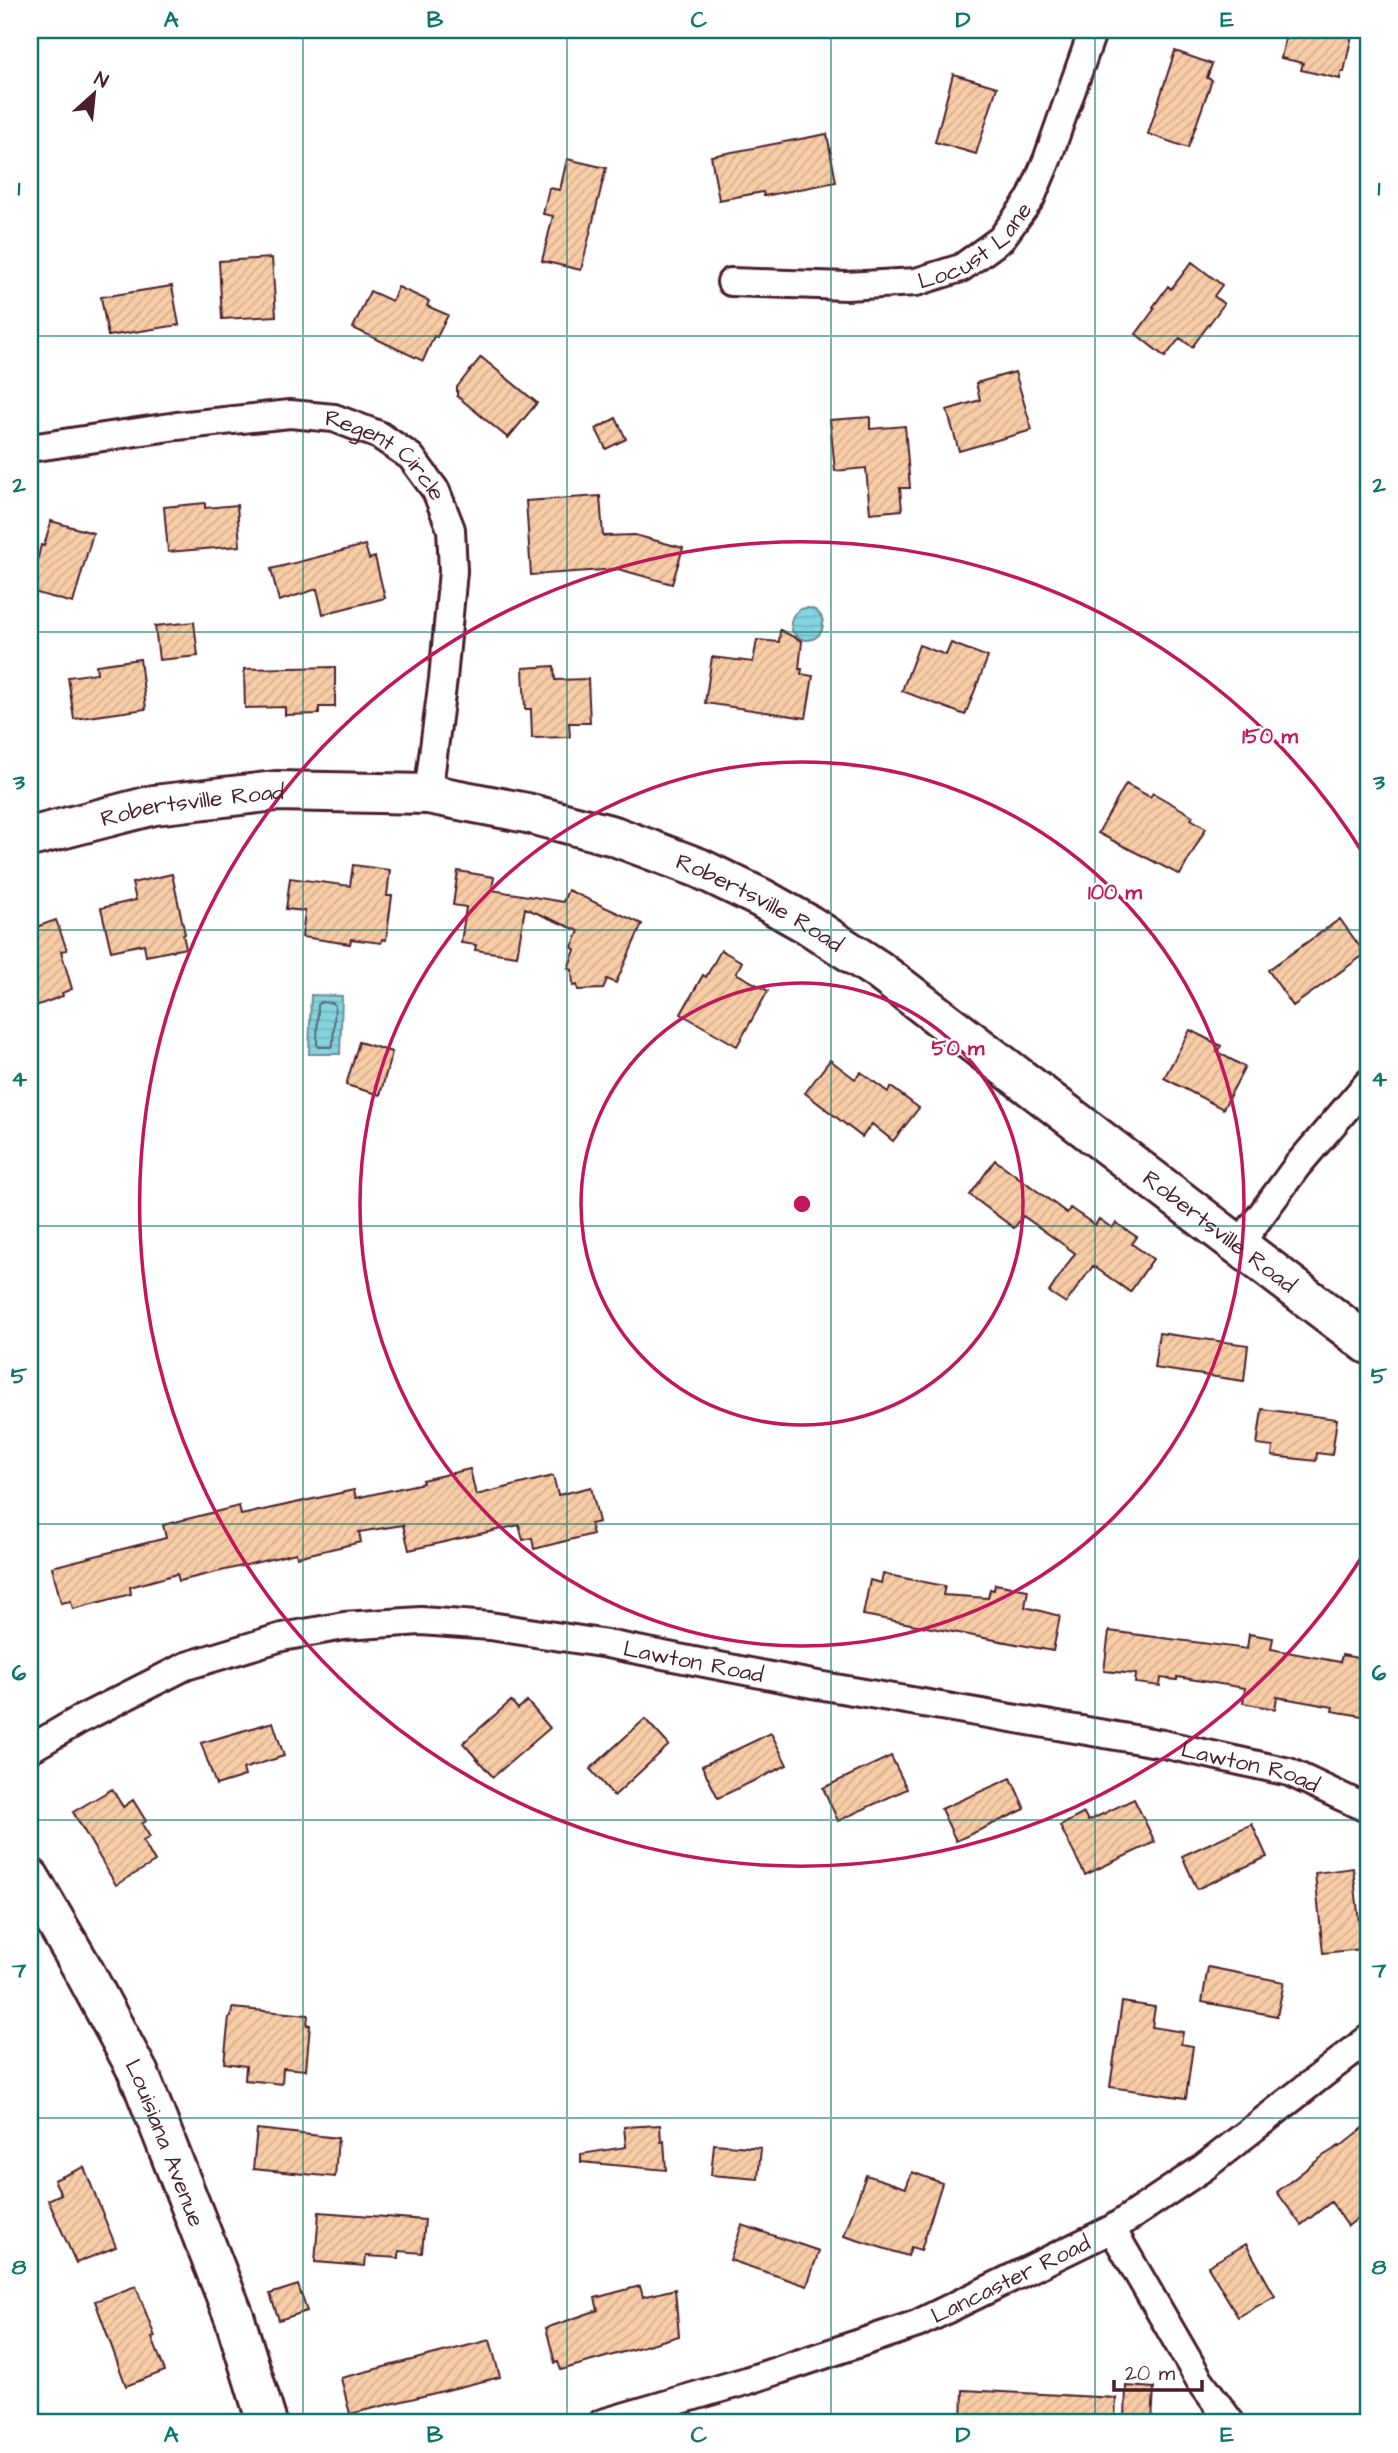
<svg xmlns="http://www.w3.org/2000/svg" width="1398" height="2453" font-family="'Architects Daughter',sans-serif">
	<defs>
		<pattern id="water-rules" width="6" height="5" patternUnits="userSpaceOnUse" patternTransform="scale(1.75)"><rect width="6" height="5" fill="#83d4de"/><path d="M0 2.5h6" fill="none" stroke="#73b6bf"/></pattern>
		<pattern id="building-hatch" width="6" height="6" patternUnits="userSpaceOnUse" patternTransform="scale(1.75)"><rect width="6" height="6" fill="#f7cca6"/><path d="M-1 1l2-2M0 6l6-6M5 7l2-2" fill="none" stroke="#d5af8f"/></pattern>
	</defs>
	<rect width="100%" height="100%" fill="#fff"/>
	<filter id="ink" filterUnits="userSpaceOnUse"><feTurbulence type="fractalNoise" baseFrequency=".0143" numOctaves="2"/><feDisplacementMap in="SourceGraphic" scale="14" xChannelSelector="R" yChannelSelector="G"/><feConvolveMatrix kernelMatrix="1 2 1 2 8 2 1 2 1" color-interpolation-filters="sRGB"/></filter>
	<g filter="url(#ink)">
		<path fill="url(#water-rules)" stroke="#6c8c96" stroke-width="2" d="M791 624a16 16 0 1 1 32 0a16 16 0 1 1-32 0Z
			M311,995L342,996L340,1054H309Z"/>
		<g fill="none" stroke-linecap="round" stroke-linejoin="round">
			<path stroke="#616773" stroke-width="2" d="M321,1002L332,1003L335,1005L333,1044L331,1047H319L317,1044L318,1005Z"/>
		</g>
		<path fill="url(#building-hatch)" stroke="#4a1f2b" stroke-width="2" d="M1287,30H1353L1344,72H1341L1340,79L1301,70L1303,63L1281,58Z
			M1175,51L1212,64L1207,78L1212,80L1188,148L1148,134Z
			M953,74L997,87L976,154L935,142Z
			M827,134L836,182L764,196L763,192L719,200L711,156Z
			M567,159L606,168L581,270L542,261L553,216L543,214L549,188L560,190Z
			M272,258L276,316L222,319L219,261Z
			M1192,262L1222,285L1214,296L1224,304L1192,347L1180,338L1165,357L1136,334L1155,308L1153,307L1168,286L1171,289Z
			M172,286L179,325L108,336L101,297Z
			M398,287L429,301L427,306L448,315L437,337L434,336L423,361L353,328L370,291L392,301Z
			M481,357L537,403L508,438L457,396V387Z
			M1015,372L1032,430L959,451L947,410L980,400L976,383Z
			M870,417V429L905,426L910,488H900L902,510L870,513L866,468L835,471L830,420Z
			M616,418L626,439L606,449L596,429Z
			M600,496L603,536L635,535L683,548L672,584L618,569L531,575L526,501Z
			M205,503V508L237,505L240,546L168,552L164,507Z
			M51,521L93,533L73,603L30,591L41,545L44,546Z
			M365,545L369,559L375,557L385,598L323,614L317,589L279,601L271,569Z
			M194,622L198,656L159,660L155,626Z
			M780,630L802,641L799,669H802L801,674L813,676L806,718L705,703L712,657L753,662L757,640L779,642Z
			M951,643L988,657L965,715L902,691L919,645L946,655Z
			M140,659L146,709L74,719L68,677L97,673L96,665Z
			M554,666L555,680L588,679L590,723H569L570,737L532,738L531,709H525L523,668Z
			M335,667V707H319V714L285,715V707L245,708L244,669Z
			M1126,784L1150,797L1153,793L1193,816L1191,819L1206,828L1180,875L1098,833Z
			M353,865L390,870L387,896H392L386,940L382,939L381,943L351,939L350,944L302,937L305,911L286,909L290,878L350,886Z
			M458,871L494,877L492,890L563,902L568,890L642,924L616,983L607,979L603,989L578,990L577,985L573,986L572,970L568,968L575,950L572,947L579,931L525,908L517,956L475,950L476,945L461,943L466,907L453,905Z
			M172,874L185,934L183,935L186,948L146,956L144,944L111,951L101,908L136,900L132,883Z
			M1340,919L1365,954L1293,1006L1268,970Z
			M56,920L67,950L61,951L72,989L62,993L63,996L30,1008V929Z
			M721,950L742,962L736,973L768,991L737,1046L681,1014L703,975L706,977Z
			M1190,1030L1221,1046L1217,1052L1245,1067L1223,1109L1164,1078Z
			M359,1042L392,1052L380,1095L346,1085Z
			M830,1060L855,1079L861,1072L888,1092L891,1087L919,1108L893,1141L872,1124L862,1137L805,1093Z
			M995,1160L1067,1213L1070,1208L1095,1225L1099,1219L1112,1228L1116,1223L1137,1237L1132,1244L1153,1259L1130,1292L1093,1266L1066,1303L1049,1292L1075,1253L1023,1216L1014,1228L970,1195Z
			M1159,1333L1248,1345L1244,1381L1154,1368Z
			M1262,1409L1337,1419L1332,1455L1317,1453L1316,1461L1272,1456L1273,1447L1257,1445Z
			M470,1469L476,1495L553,1476L558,1495L591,1487L599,1522L590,1524L593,1534L534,1549L532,1538L523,1540L519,1525L409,1550L403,1525L359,1532L361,1542L297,1557L296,1553L179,1581L177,1574L130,1587L131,1594L73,1609L71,1601L61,1603L52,1567L166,1538L163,1525L239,1506L241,1515L354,1490L356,1498L423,1483L422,1480Z
			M883,1574L945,1586L943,1595L988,1598L990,1589L994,1590L995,1584L1028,1590L1025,1607L1060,1616L1053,1651L863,1615L870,1580L881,1583Z
			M1109,1631L1247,1649L1249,1634L1273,1638L1271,1649L1340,1662L1342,1655L1368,1660V1717L1332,1711L1333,1707L1277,1697L1275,1709L1243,1703L1245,1688L1177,1677V1680L1161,1678L1160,1686L1135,1683L1136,1674L1104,1671Z
			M511,1701L518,1709L527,1701L550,1728L493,1777L463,1743Z
			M645,1719L669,1745L614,1796L590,1769Z
			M273,1722L284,1756L243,1769L245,1776L216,1785L201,1743Z
			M771,1733L787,1765L718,1798L702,1766Z
			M891,1756L907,1789L838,1821L823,1788Z
			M1011,1778L1025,1809L956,1841L941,1809Z
			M112,1789L123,1807L133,1800L146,1821L142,1824L150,1837L143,1841L155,1862L116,1885L73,1812Z
			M1134,1799L1155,1842L1085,1875L1060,1826L1084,1813L1088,1821Z
			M1252,1824L1267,1857L1197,1889L1182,1856Z
			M1353,1868L1362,1949L1323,1953L1315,1873Z
			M1208,1967L1284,1982L1277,2016L1202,2002Z
			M1122,2002L1155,2007L1152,2027L1183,2032L1181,2044L1193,2046L1186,2098L1110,2087Z
			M232,2008L308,2015L307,2025H310L306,2070L283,2068L282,2084L245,2080L246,2066L224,2063L229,2017H231Z
			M1368,2124V2210L1348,2226L1331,2202L1301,2225L1277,2192L1323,2156L1339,2146L1340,2147Z
			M660,2125L661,2142L664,2141L666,2170L581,2162V2154L626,2147L624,2127Z
			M257,2129L338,2138L335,2177L253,2169Z
			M714,2144L761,2148L758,2179L711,2175Z
			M84,2167L116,2247L76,2263L48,2200L61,2194L54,2180Z
			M912,2172L942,2183L921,2250L911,2247L908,2256L844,2236L866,2175L906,2188Z
			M319,2212L425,2220L422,2253L399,2251V2258L366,2256L365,2266L315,2262Z
			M742,2225L819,2251L807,2286L730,2260Z
			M1246,2244L1275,2296L1238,2317L1208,2266Z
			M298,2285L307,2311L279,2320L270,2294Z
			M136,2286L155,2337L152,2338L165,2371L126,2386L95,2301Z
			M640,2286L643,2297L675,2289L679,2336L561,2370L558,2362L555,2363L546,2328L598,2310L595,2298Z
			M490,2340L500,2377L350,2414L341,2378Z
			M1126,2386L1154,2388L1152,2421L1125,2420Z
			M963,2390L1116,2398L1115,2423H962Z"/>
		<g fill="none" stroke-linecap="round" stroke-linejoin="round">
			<defs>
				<g id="street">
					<path id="s1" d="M731,282L846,286L916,282L961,268L1001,239L1031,198L1047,160L1093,30"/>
					<path id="s2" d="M30,448L177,426L290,414L334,418L379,435L411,457L436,491L451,529L453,571L443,679L428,794"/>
					<path d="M1239,1245L1297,1166L1368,1083"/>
					<path id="s3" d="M30,1749L79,1720L186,1666L282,1637L344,1626L421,1621L490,1626L607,1644L812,1684L1163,1744L1289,1772L1368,1809"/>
					<path d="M1112,2229L1199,2379L1231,2423"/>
					<path id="s4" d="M602,2423L746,2381L917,2324L1112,2229L1203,2168L1368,2039"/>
				</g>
				<g id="secondary">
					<path id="s5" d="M30,837L154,805L276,791L428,794L527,813L614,836L699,868L761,898L809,925L878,970L1368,1344"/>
					<path id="s6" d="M30,1878L84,1971L139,2074L235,2319L267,2423"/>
				</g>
			</defs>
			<use href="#street" stroke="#4a1f2b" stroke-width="32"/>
			<use href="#secondary" stroke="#4a1f2b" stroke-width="44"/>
			<use href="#street" stroke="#fff" stroke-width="26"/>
			<use href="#secondary" stroke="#fff" stroke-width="38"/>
		</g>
	</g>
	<path fill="none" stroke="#0f766e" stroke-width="2" stroke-opacity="0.55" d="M303,30V2423M567,30V2423M831,30V2423M1095,30V2423M30,336H1368M30,632H1368M30,930H1368M30,1226H1368M30,1524H1368M30,1820H1368M30,2118H1368"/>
	<g fill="none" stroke="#c2185b" stroke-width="3.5">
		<circle cx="802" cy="1204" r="221"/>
		<circle cx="802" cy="1204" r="442"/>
		<path d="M1366 1550A662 662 0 1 1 1366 858"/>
	</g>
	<g text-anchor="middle" stroke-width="5" stroke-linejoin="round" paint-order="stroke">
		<g font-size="23" fill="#4a1f2b" stroke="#fff">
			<text dy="8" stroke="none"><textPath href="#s1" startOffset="256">Locust Lane</textPath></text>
			<text dy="8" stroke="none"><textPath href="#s2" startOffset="371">Regent Circle</textPath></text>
			<text dy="8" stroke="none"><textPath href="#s5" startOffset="166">Robertsville Road</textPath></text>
			<text dy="8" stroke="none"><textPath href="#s5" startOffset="754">Robertsville Road</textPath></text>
			<text dy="8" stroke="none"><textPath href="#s5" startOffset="1321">Robertsville Road</textPath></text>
			<text dy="8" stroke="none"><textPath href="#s3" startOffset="693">Lawton Road</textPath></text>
			<text dy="8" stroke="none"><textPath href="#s3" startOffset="1260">Lawton Road</textPath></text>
			<text dy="8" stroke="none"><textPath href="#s6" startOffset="298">Louisiana Avenue</textPath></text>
			<text dy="8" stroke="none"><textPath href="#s4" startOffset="434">Lancaster Road</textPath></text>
		</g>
	</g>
	<circle cx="802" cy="1204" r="10" fill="#c2185b" stroke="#fff" stroke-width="3.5"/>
	<g font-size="21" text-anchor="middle" font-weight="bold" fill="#c2185b" stroke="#fff" stroke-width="5" stroke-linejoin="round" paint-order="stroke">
		<text x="1270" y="743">150 m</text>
		<text x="1115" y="899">100 m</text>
		<text x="958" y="1055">50 m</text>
	</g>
	<rect width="1398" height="2453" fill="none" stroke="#fff" stroke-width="77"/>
	<g transform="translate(94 94) rotate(27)" stroke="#ffffff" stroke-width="5" paint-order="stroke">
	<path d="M0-5L12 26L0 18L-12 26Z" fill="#4a1f2b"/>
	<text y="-10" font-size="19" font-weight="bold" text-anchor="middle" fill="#4a1f2b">N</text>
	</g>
	<path d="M1114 2380v10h88v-10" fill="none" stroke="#4a1f2b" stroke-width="3.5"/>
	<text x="1125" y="2380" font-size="21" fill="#4a1f2b" stroke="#ffffff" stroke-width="5" paint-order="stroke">20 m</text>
	<rect x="38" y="38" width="1322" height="2376" fill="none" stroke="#0f766e" stroke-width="2.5"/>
	<g font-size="23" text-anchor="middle" font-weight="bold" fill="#0f766e">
		<text x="171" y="27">A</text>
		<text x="435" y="27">B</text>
		<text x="699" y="27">C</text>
		<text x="963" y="27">D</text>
		<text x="1227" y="27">E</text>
		<text x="19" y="195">1</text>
		<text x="1379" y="195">1</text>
		<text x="19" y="492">2</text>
		<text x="1379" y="492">2</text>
		<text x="19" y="789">3</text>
		<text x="1379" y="789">3</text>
		<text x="19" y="1086">4</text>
		<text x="1379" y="1086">4</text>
		<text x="19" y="1383">5</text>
		<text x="1379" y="1383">5</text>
		<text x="19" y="1680">6</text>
		<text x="1379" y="1680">6</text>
		<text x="19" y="1977">7</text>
		<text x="1379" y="1977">7</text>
		<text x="19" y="2274">8</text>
		<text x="1379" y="2274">8</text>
		<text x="171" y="2442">A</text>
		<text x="435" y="2442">B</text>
		<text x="699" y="2442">C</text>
		<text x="963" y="2442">D</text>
		<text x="1227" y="2442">E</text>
	</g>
</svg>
